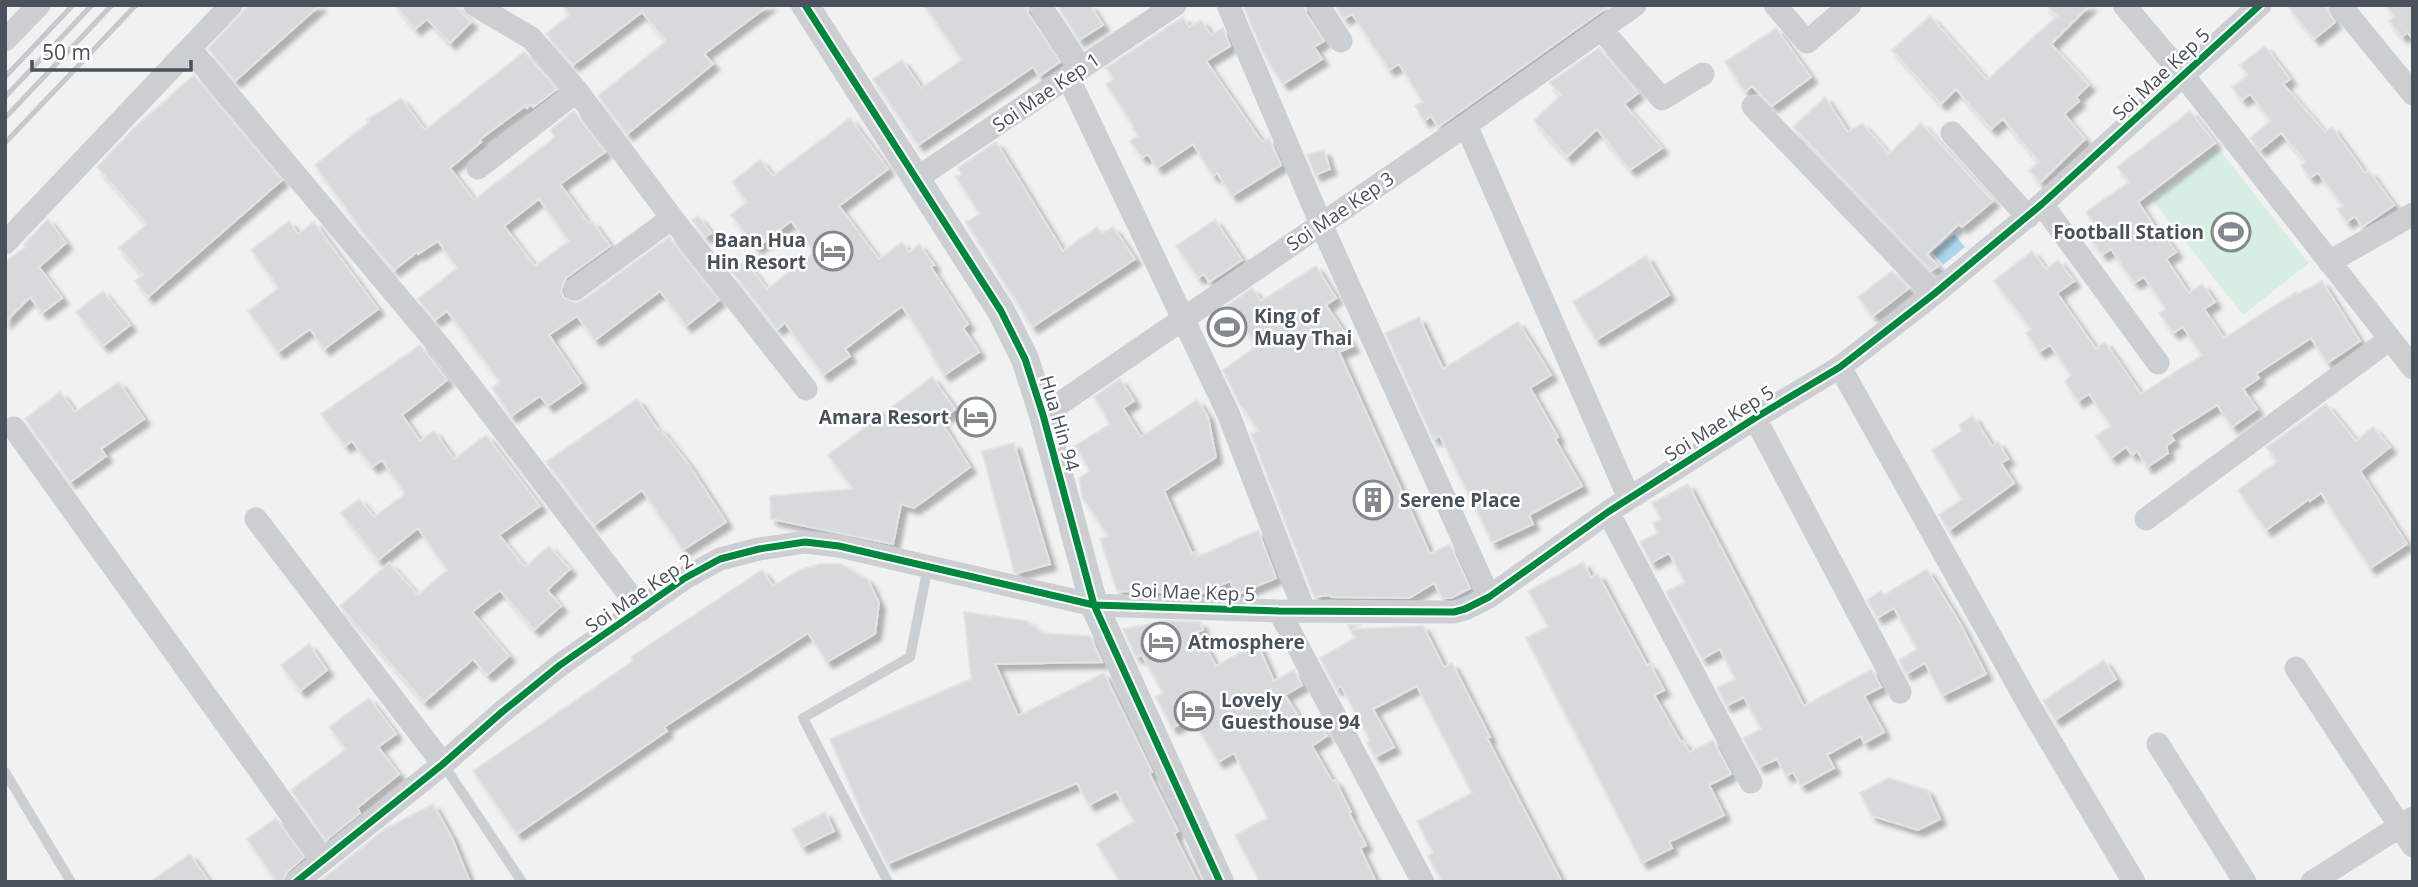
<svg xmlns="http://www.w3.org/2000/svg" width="2418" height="887" font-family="'Open Sans',sans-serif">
	<defs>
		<filter id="shadow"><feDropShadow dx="6" dy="6" stdDeviation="2" flood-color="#0004"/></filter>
	</defs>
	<rect width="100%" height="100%" fill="#f1f1f1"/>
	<path fill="#d7efe3" d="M2219,149L2309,263L2243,315L2153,201Z"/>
	<path fill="#aed6ea" d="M1954,234L1965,247L1943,265L1932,252Z"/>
	<path fill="#d8d9db" stroke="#e2e3e4" stroke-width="2" fill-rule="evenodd" filter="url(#shadow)" d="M249,5H320L235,81L208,49Z
		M395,5H454L471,22L450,43L427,19L415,29Z
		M562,5H769L704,54L713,64L627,134L598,96L666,41L642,12L573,65L546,34L570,15Z
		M924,5H1026L1028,13L1060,62L1039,76L1033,67L918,145L873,79L902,60L921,88L962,60Z
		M1057,5H1090L1103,25L1079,40Z
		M1243,5H1304L1306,13L1324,41L1314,47L1322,59L1283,84L1264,55Z
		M1335,5H1610L1438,127L1431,116L1424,121L1415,106L1423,102L1399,64L1389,70L1352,14L1344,19Z
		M2046,5H2090L2051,44L2089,85L2076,97L2079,101L2064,114L2085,139L2040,183L2029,170L2039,162L2003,119L1991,129L1956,89L1941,104L1892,50L1930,16L1987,80L2057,16Z
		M2287,5H2324L2335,22L2314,39Z
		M2385,5H2413V39L2407,32L2402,37L2389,21L2395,17Z
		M1183,17L1189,27L1201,20L1211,35L1223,28L1230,46L1206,61L1262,142L1269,138L1281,165L1232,196L1217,173L1213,176L1193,144L1157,168L1148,154L1142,158L1130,141L1138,136L1133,128L1134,127L1106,84L1114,79L1106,68Z
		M1776,28L1811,77L1772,106L1752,86L1745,92L1725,62Z
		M2265,46L2290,79L2283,84L2325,132L2332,127L2365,173L2369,171L2394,205L2362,227L2355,216L2347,222L2337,209L2343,206L2318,173L2310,178L2301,165L2306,162L2281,133L2260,150L2250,138L2271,121L2250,94L2242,100L2232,87L2248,75L2240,65Z
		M1599,48L1638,93L1624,104L1662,148L1630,170L1597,129L1567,157L1534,121L1561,95L1549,83Z
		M524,52L557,89L533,107L531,104L527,108L525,106L479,140L481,142L450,168L474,200L555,137L550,130L574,111L605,152L560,184L589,224L592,221L610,246L566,278L561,290L564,298L576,303L583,300L669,237L719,300L686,326L660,291L595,340L577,316L549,335L581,383L548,406L540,396L511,416L492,388L500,382L447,311L435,320L418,299L457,268L438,241L418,254L417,252L394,270L370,242L315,165L369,122L367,120L401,98L425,130ZM539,199L569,241L535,266L504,226Z
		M194,75L282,180L148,297L135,281L143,275L119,248L147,224L97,167L135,127Z
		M1825,97L1848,132L1862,123L1889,154L1921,123L1993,201L1962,227L1959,224L1927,254L1938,266L1931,271L1793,127Z
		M2190,111L2215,143L2138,202L2161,236L2163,234L2176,252L2166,259L2189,293L2202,284L2215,302L2204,309L2224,338L2296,292L2297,294L2322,281L2360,341L2327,363L2311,338L2256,374L2259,378L2243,389L2257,409L2232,427L2217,405L2170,435L2174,440L2166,446L2168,453L2147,467L2137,451L2132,455L2126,447L2111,458L2096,436L2111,426L2089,394L2078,401L2065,382L2071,375L2050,345L2039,352L2026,333L2031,329L1994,281L2032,251L2046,269L2058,260L2074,281L2057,293L2096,349L2105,342L2141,394L2202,355L2183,327L2173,333L2159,313L2166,309L2144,277L2134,283L2111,249L2102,255L2089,237L2099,231L2086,212L2129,182L2117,167Z
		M850,118L888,169L839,206L879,259L902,242L909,252L919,244L934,265L931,267L968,324L963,328L979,352L944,375L930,353L932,352L902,306L845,349L850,356L823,375L785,323L777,329L732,272L745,261L767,289L815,252L791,221L756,248L731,215L747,202L732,182L760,160L773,176Z
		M996,142L1063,251L1097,227L1102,234L1113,227L1135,259L1032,327L966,222L980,214L956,177L962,174L958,168Z
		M1324,150L1330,169L1315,175L1307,155Z
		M698,216L711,233L705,237L692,220Z
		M48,219L66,243L39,267L62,298L42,313L30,297L5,322V262L26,247L24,244Z
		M1215,220L1242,260L1209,282L1204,274L1198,278L1176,246Z
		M289,221L298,234L314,222L378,309L324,349L310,329L278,352L248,311L279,288L251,250Z
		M1646,256L1669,295L1596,340L1573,302Z
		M1316,266L1336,298L1326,305L1353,346L1339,352L1430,554L1450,544L1470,588L1451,598H1442L1434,583L1409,598L1331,597L1330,595L1314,597L1251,434L1259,431L1239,403L1223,370L1258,345L1226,307L1252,288L1261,301Z
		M1892,271L1909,288L1873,316L1858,297Z
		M103,291L130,325L103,346L76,312Z
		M1419,317L1443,369L1518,322L1551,375L1530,388L1558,437L1555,439L1582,486L1529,515L1533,524L1492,543L1440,436L1433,439L1385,333Z
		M420,345L447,380L402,415L420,441L434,431L454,459L486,435L540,506L499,535L525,567L549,546L570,569L547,590L561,606L534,630L500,590L472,612L509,656L487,675L473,659L424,702L340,606L389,563L418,595L447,570L418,528L378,560L341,513L359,499L374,517L405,494L382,460L372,467L352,441L345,446L321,414Z
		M932,377L955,409L940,420L970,467L914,508L901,504L893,544L771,519L770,496L853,489L828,455Z
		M1120,379L1134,401L1123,408L1141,437L1197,400L1208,417L1216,457L1164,491L1192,554L1195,552L1197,557L1258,530L1276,578L1236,595L1230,581L1202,593L1117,591L1100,539L1108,536L1082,497L1079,478L1090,471L1075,446L1110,424L1094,397Z
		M119,382L144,419L101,449L106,456L70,482L25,419L60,392L75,412Z
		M637,399L658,430L660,428L689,465L726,522L683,550L642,490L594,525L546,462Z
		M2326,404L2356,441L2373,427L2390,447L2360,471L2407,544L2370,568L2321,493L2310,501L2309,499L2266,530L2238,490L2277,462L2267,447Z
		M1973,416L1992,446L1998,442L2008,459L2001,463L2014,483L1949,530L1939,515L1962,499L1932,450L1962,431L1959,425Z
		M1014,443L1050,564L1017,573L1014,572L982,451Z
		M1688,484L1804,706L1872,669L1881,687L1864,696L1884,732L1864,743L1861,736L1827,755L1834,768L1801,786L1793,772L1786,776L1777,759L1759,767L1743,738L1761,729L1744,697L1726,706L1717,688L1735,679L1720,649L1702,659L1666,592L1685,582L1669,553L1651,563L1640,542L1658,533L1653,523L1661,519L1652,503Z
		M1583,562L1591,577L1598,574L1647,665L1650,664L1664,690L1654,695L1681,742L1683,741L1689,752L1713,740L1731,774L1709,785L1724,815L1669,842L1672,848L1642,863L1526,638L1548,626L1528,591Z
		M819,564H841L868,580L879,603L875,634L827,662L808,633L664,727L667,731L517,834L473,771L633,661L631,657L762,570L773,586L798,571Z
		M1927,569L1961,625L1986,674L1942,696L1925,663L1906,674L1899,660L1917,649L1894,608L1877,618L1867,600L1881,591L1884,595Z
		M964,612L1027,621L1042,633L1090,636L1102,662L995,664L1018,716L1104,673L1152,772L1149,773L1178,831L1174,834L1198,882H1120L1097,844L1134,821L1116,791L1089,805L1077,783L887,864L864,818L830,739L971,679Z
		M1166,621L1200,622L1203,630L1197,632L1216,666L1257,643L1274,681L1294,670L1302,685L1285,695L1307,730L1318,723L1327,736L1312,746L1332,781L1335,780L1351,812L1349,813L1366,845L1360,848L1376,882H1260L1235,835L1268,818L1234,753L1218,762L1192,718L1172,728L1156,697L1163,693L1142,655L1136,657L1123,629Z
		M1348,625H1360L1354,629L1423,626L1444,667L1452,663L1490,737L1487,738L1562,882H1442L1428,856L1433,853L1417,821L1472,793L1417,686L1373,709L1394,747L1375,757L1367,743L1370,740L1341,686L1336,689L1320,658L1355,638Z
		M309,644L327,670L300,691L281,665Z
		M2104,660L2116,679L2055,720L2043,701Z
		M369,698L396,734L378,747L399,774L357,808L360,813L326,840L291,790L346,749L329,727Z
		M1889,778L1927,790L1940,819L1918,830L1872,816L1860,793Z
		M433,804L452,838L470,882H319L386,828Z
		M825,812L834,831L802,847L792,829Z
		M276,818L304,857L287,872L282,882H277L247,839Z
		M190,854L209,882H150Z"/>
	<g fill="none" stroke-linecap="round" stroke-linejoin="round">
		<path stroke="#cccfd2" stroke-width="10" d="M443,764L522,882
			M5,772L71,882
			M888,882L803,718L910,657L928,566"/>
		<path stroke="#cccfd2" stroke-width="23" d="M475,5L531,38L577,91L672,218L806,389
			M1040,5L1081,68
			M1228,5L1321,224L1489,597
			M1318,5L1341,41
			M1775,5L1807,42L1850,5
			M2124,5L2183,75L2413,368
			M2340,5L2413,94
			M1601,29L1662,99L1703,74
			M5,40L39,5
			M190,49L445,353L641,610
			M1068,77L1228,413L1304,610
			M1753,106L1934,294
			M1466,125L1629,498
			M1952,133L2028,217
			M478,168L577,91
			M917,178L1175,5
			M2042,204L2158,363
			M5,243L231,5
			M2329,262L2413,214
			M575,289L672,218
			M1840,367L2030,707L2134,882
			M1043,415L1466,125L1635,5
			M1755,418L1900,692
			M14,428L323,859
			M1608,512L1751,782
			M256,519L443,764
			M2146,519L2390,339
			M1279,611L1423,882
			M2296,668L2413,846
			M2158,744L2245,882
			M296,882L443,764L502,712L560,665L685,578L720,559L759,549L805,542L839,546L1094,605L1279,611L1454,612L1465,609L1489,597L1608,512L1755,418L1840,367L1934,294L2042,204L2260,5
			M2312,882L2413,818"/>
		<path stroke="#cccfd2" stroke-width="28" d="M805,5L1001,311L1025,359L1043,415L1094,605L1220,882"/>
		<path stroke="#c6c8cb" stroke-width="5" d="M5,77L73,5
			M5,97L92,5
			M5,118L112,5
			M5,143L136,5"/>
		<defs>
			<path id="cycleway" d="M805,5L1001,311L1025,359L1043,415L1094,605L1220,882
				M296,882L443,764L502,712L560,665L685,578L720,559L759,549L805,542L839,546L1094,605L1279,611L1454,612L1465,609L1489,597L1608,512L1755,418L1840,367L1934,294L2042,204L2260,5"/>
		</defs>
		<use href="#cycleway" stroke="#fff" stroke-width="11"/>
		<use href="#cycleway" stroke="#00873e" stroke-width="7"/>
	</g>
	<defs>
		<symbol id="stadium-ring" viewBox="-11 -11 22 22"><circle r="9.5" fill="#fff" stroke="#848990" stroke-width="1.5"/><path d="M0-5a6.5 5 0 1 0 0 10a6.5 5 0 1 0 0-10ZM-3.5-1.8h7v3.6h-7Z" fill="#848990"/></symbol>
		<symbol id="hotel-ring" viewBox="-11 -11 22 22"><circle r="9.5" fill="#fff" stroke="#848990" stroke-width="1.5"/><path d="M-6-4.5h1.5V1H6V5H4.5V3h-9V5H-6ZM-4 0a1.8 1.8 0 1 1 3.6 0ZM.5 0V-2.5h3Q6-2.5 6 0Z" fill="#848990"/></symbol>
		<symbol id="building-ring" viewBox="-11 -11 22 22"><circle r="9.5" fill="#fff" stroke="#848990" stroke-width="1.5"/><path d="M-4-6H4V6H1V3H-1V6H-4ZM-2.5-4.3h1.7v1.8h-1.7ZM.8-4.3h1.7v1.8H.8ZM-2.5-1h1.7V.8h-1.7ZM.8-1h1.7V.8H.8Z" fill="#848990"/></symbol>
	</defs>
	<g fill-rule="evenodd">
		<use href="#stadium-ring" x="2209" y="210" width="44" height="44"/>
		<use href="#hotel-ring" x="811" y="229" width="44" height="44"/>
		<use href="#stadium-ring" x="1205" y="305" width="44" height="44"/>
		<use href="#hotel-ring" x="954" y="395" width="44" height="44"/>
		<use href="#building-ring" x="1351" y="478" width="44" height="44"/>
		<use href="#hotel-ring" x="1139" y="620" width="44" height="44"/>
		<use href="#hotel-ring" x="1172" y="689" width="44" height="44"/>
	</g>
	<g text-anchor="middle" stroke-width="5" stroke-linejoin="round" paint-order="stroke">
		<g font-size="19" fill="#49515c" stroke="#fff">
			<text transform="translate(2161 74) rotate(-43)" y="7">Soi Mae Kep 5</text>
			<text transform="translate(1046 92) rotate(-34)" y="7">Soi Mae Kep 1</text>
			<text transform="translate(1340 211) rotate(-34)" y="7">Soi Mae Kep 3</text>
			<text transform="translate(1060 423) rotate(74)" y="7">Hua Hin 94</text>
			<text transform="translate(1719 423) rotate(-32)" y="7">Soi Mae Kep 5</text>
			<text transform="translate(1193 592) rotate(2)" y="7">Soi Mae Kep 5</text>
			<text transform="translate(639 593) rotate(-34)" y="7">Soi Mae Kep 2</text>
		</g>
		<g font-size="19" font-weight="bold" fill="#49515c" stroke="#fff" text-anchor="start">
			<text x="2204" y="239" text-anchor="end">Football Station</text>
			<text x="806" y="247" text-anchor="end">Baan Hua<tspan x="806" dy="22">Hin Resort</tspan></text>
			<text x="1254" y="323">King of<tspan x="1254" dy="22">Muay Thai</tspan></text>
			<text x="949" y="424" text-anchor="end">Amara Resort</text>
			<text x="1400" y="507">Serene Place</text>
			<text x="1188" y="649">Atmosphere</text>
			<text x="1221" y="707">Lovely<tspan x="1221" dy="22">Guesthouse 94</tspan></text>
		</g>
	</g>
	<rect width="2418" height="887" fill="none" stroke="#49515c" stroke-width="14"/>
	<path d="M32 60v10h159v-10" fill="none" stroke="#49515c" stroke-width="3.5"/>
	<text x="42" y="60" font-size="21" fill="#49515c" stroke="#ffffff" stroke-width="5" paint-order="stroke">50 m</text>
</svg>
